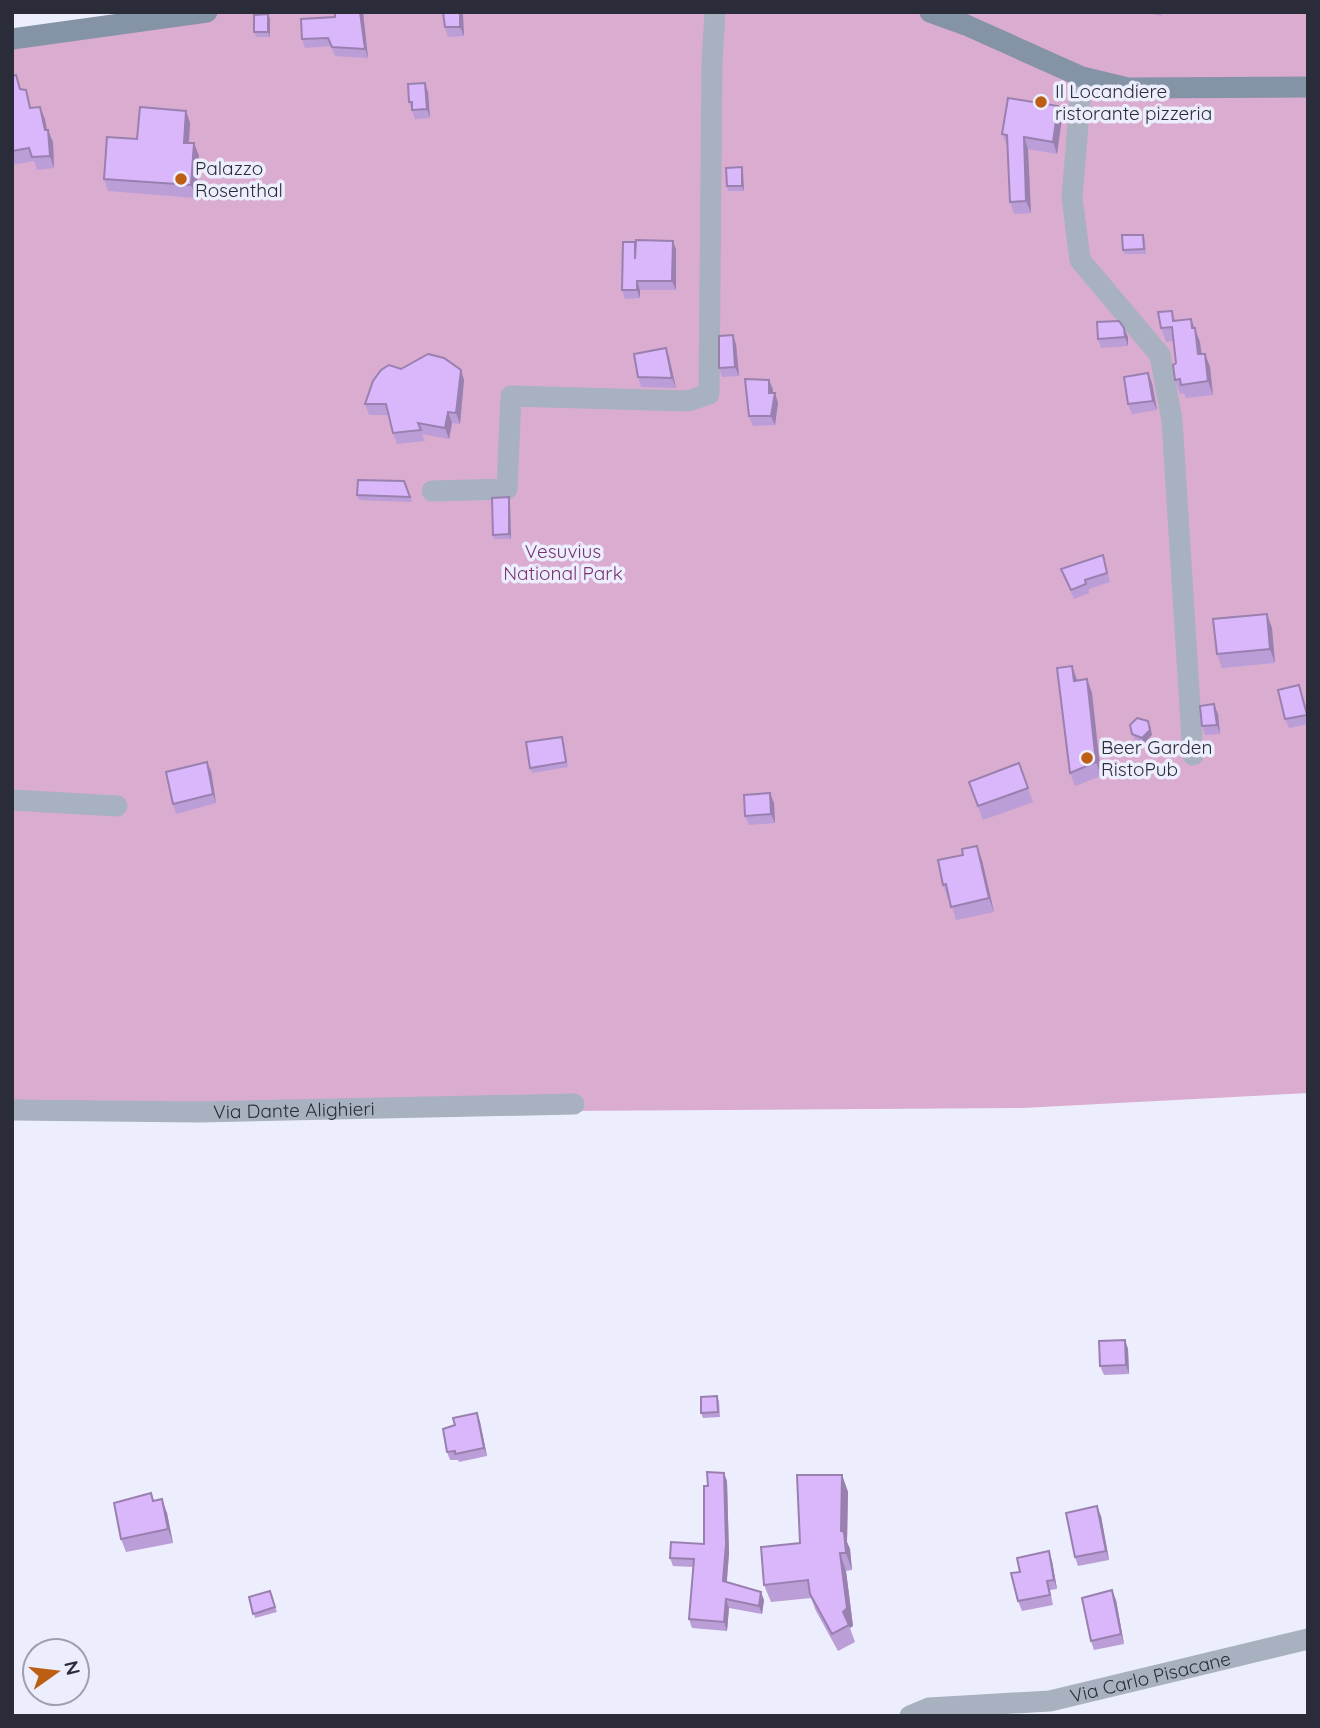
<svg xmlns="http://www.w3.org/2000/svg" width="1320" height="1728" font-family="Quicksand,sans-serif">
	<rect width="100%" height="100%" fill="#edeefd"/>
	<path fill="#daacd0" d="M157,12H1308V1093L1022,1108L557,1111L12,1119V30Z"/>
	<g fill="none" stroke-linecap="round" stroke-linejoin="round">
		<g stroke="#a7b1bf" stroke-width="21">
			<path d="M1082,77L1072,197L1080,260L1160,355L1172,420L1193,755"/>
			<path d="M432,491L507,489L511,396L688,401L709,394L712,63L715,12"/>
			<path d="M12,800L117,806"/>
			<path id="s1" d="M12,1110L200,1112L574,1104"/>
			<path id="s2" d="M910,1716L929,1708L1050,1701L1308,1639"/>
		</g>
		<path stroke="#8493a6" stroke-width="21" d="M930,12L966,25L1082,77L1128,88L1308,87
			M12,39L207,12"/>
	</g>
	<path fill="#bb9dd7" d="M335,12H363L368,58L335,56L331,46L305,48L302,39L335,17Z
		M1147,12H1162L1161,16Z
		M268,14L270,19V37H256L254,32Z
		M463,15L464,36L448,37L445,27Z
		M12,76L30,103L31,108L40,107L47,130L53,142L54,168L37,170L34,161L12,165Z
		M428,92L430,118L415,119L409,102Z
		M1058,106L1062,118L1057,154L1028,149L1031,213L1014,214L1010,202L1008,146H1007L1002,134Z
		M186,111L190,123L189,143H194L199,156L196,198L108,191L104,179L137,139Z
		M742,167L743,172L744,191H728L727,186Z
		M1143,235L1145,239L1146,254H1124L1123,250Z
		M636,245L676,249V290H640V298L625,299L622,290Z
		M1172,311L1176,321L1191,319L1200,342L1202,354H1205L1210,367L1213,395L1186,398L1184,393L1180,394L1175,380L1176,363L1173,341L1166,342L1161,328Z
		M1128,337V346L1101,348L1098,339Z
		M736,344L739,376L722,377L719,368Z
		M669,357L676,388L641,387L638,377Z
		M401,369L461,370L464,380L460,424L452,423L449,439L422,434L425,441L397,444L393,433L389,415H369L365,404Z
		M1152,383L1157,410L1132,414L1128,404Z
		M773,389V393L778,403L775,425L753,426L749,416Z
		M404,481L412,502L359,500L357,495Z
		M509,497L510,501L511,539H494L493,535Z
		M1106,565L1110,582L1089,589V593L1074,599L1061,569Z
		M1272,628L1275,663L1222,668L1217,654Z
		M1072,666L1077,680L1087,679L1092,693L1101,776L1075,786L1070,773Z
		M1299,685L1308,713V724L1289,728L1285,719Z
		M1218,714L1220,734L1205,735L1202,726Z
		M1130,725L1152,735L1144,743L1134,739Z
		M564,742L568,767L532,773L530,768Z
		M1019,763L1033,802L983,820L969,782Z
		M211,771L216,803L176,814L173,804Z
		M770,793L774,803L775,823L749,825L745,816Z
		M982,860L994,912L956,920L950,898L948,899L943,885Z
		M1125,1340L1128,1349L1129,1374L1104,1375L1100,1366Z
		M719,1400L720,1417L703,1418L701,1413Z
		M477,1413L480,1422L487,1456L459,1462L458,1460H450L447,1452L455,1425Z
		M842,1475L848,1492L847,1542L850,1549L852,1570L846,1571L853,1626L850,1628L855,1642L838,1651L816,1611L811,1598L771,1602L764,1585L800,1543Z
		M727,1481L729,1553L727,1582L764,1600L762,1614L729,1608L727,1631L692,1628L689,1619L694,1567L673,1566L670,1558L704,1544L708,1486Z
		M151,1493L154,1501L167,1513L173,1543L126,1552L121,1539Z
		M1101,1516L1109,1560L1078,1566L1075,1557Z
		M1052,1561L1057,1589L1050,1590L1053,1605L1022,1611L1018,1601L1020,1572Z
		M270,1591L277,1612L255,1618L249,1597Z
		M1116,1600L1124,1644L1094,1650L1091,1641Z"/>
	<path fill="#9980af" d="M360,12H363L368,58L365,49Z
		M460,12H462L463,15L464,36L460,27Z
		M268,14L270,19V37L268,32Z
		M425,83L428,92L430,118L427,109Z
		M1058,106L1062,118L1057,154L1053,142Z
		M40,107L45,119L48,135V130L53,142L54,168L50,156Z
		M186,111L190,123L188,155L184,143Z
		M1024,137L1028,149L1031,213L1026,201Z
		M194,143L199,156L196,198L191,185Z
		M742,167L743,172L744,191L742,186Z
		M673,241L676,249V290L672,281Z
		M637,281L640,290V298L637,290Z
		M1191,319L1200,342L1203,368L1198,354Z
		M1124,328L1128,337V346L1125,337Z
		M733,335L736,344L739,376L735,367Z
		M666,348L669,357L676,388L672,378Z
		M1205,354L1210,367L1213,395L1208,381Z
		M461,370L464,380L460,424L456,413Z
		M1148,373L1152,383L1157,410L1153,401Z
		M769,380L773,389L772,402L769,393Z
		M775,393L778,403L775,425L771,416Z
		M448,412L452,423L449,439L445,428Z
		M509,497L510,501L511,539L509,534Z
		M1267,614L1272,628L1275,663L1270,649Z
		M1072,666L1077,680L1074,681Z
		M1087,679L1092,693L1101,776L1096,762Z
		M1214,704L1218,714L1220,734L1217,725Z
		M1150,726L1152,735L1144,743L1142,738Z
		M207,762L211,771L216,803L213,794Z
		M770,793L774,803L775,823L771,814Z
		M977,846L982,860L994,912L989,898Z
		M1125,1340L1128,1349L1129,1374L1126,1365Z
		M477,1413L480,1422L487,1456L484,1448Z
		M724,1473L727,1481L729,1553L726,1589L723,1581Z
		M842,1475L848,1492L847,1542L850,1549L852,1570L846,1553L841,1531Z
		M162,1499L167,1513L173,1543L168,1529Z
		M1097,1506L1101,1516L1109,1560L1106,1551Z
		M1049,1551L1052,1561L1057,1589L1054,1580Z
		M840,1553L846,1571L853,1626L850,1628L843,1612Z
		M1112,1590L1116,1600L1124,1644L1121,1634Z
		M761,1592L764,1600L762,1614L759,1606Z
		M726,1599L729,1608L727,1631L724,1622Z"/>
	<path fill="#dab7fa" stroke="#9980af" stroke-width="2" d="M335,12H360L365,49L332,47L328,38L302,39L301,19L335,17Z
		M443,12H460V27H445Z
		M268,14V32H254V15Z
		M16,75L20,89L26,90L30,108L40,107L45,130H48L50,156L32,157L29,148L12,151V76Z
		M425,83L427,109L412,110V102H409L408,84Z
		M1008,98L1058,106L1053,142L1024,137L1026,201L1010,202L1007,135L1002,134Z
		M140,107L186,111L184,143H194L191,185L104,179L107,137L137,139Z
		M742,167V186H727L726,168Z
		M1122,235H1143L1144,249L1123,250Z
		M636,240L673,241L672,281H637V290H622L623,242H635V259Z
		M1172,311L1173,321L1191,319L1192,328H1195L1198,354H1205L1208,381L1181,385L1180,379L1175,380L1173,365L1176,363L1172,327L1161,328L1158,312Z
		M1119,321L1124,328L1125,337L1098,339L1097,322Z
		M733,335L735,367L719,368V336Z
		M666,348L672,378L638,377L634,354Z
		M428,354L444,358L461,370L456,413L448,412L445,428L418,423L421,430L393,433L386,404H365L373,381L381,370L389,365L401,369Z
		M1148,373L1153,401L1128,404L1124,377Z
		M745,379L769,380V393H775L771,416H749Z
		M358,480L404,481L410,497L357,495Z
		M509,497V534L493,535L492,498Z
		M1103,555L1107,573L1085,580L1086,584L1071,590L1061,569Z
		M1267,614L1270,649L1217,654L1213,619Z
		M1072,666L1074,681L1087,679L1096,762L1070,773L1057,668Z
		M1299,685L1307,715L1285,719L1278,690Z
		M1214,704L1217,725L1202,726L1200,706Z
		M1137,718L1148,721L1150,730L1142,738L1132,734L1130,725Z
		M562,737L566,762L530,768L526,742Z
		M207,762L213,794L173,804L166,772Z
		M1019,763L1028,788L978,806L969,782Z
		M770,793L771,814L745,816L744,795Z
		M977,846L989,898L951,907L946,884L943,885L938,860L963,855L962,849Z
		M1125,1340L1126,1365L1100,1366L1099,1341Z
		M717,1396L718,1412L701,1413V1397Z
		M477,1413L484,1448L455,1454V1451L447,1452L443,1429L455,1425L453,1418Z
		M707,1472L724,1473L726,1544L723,1581L761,1592L759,1606L726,1599L724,1622L689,1619L694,1559L670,1558L671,1542L704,1544V1486H708Z
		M797,1475H842L841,1531L844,1532L846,1553H840L847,1608L843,1612L849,1625L832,1634L810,1594L808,1580L764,1585L761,1547L800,1543Z
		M151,1493L153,1501L162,1499L168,1529L121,1539L114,1503Z
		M1097,1506L1106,1551L1075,1557L1066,1513Z
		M1049,1551L1054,1580L1047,1581L1050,1595L1018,1601L1011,1573L1020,1572L1017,1558Z
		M1112,1590L1121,1634L1091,1641L1082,1598Z
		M270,1591L275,1607L253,1614L249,1597Z"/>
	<g fill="#bd5e15" stroke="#edeefd" stroke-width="2.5">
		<circle cx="1041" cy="102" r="7"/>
		<circle cx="181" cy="179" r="7"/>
		<circle cx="1087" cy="758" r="7"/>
	</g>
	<g text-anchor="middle" stroke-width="7" stroke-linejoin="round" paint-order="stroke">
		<g font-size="19" fill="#2b2c39" stroke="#edeefd" text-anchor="start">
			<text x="1055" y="98">Il Locandiere<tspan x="1055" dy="22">ristorante pizzeria</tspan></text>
			<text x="195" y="175">Palazzo<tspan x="195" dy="22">Rosenthal</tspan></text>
			<text x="1101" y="754">Beer Garden<tspan x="1101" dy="22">RistoPub</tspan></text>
		</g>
		<g font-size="19" fill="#79316f" stroke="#edeefd">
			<text x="563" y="558">Vesuvius<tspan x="563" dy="22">National Park</tspan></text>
		</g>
		<g font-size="19" fill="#2b2c39" stroke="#edeefd">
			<text dy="7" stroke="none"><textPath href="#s1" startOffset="282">Via Dante Alighieri</textPath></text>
			<text dy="7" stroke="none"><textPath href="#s2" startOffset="245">Via Carlo Pisacane</textPath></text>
		</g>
	</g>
	<rect width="1320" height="1728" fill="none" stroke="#2b2c39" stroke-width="28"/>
	<g transform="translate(56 1672) rotate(76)"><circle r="33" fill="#edeefd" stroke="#9fa0af" stroke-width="2"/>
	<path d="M0-5L12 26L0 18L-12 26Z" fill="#bd5e15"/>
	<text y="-10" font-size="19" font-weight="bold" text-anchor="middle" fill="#2b2c39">N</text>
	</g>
</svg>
